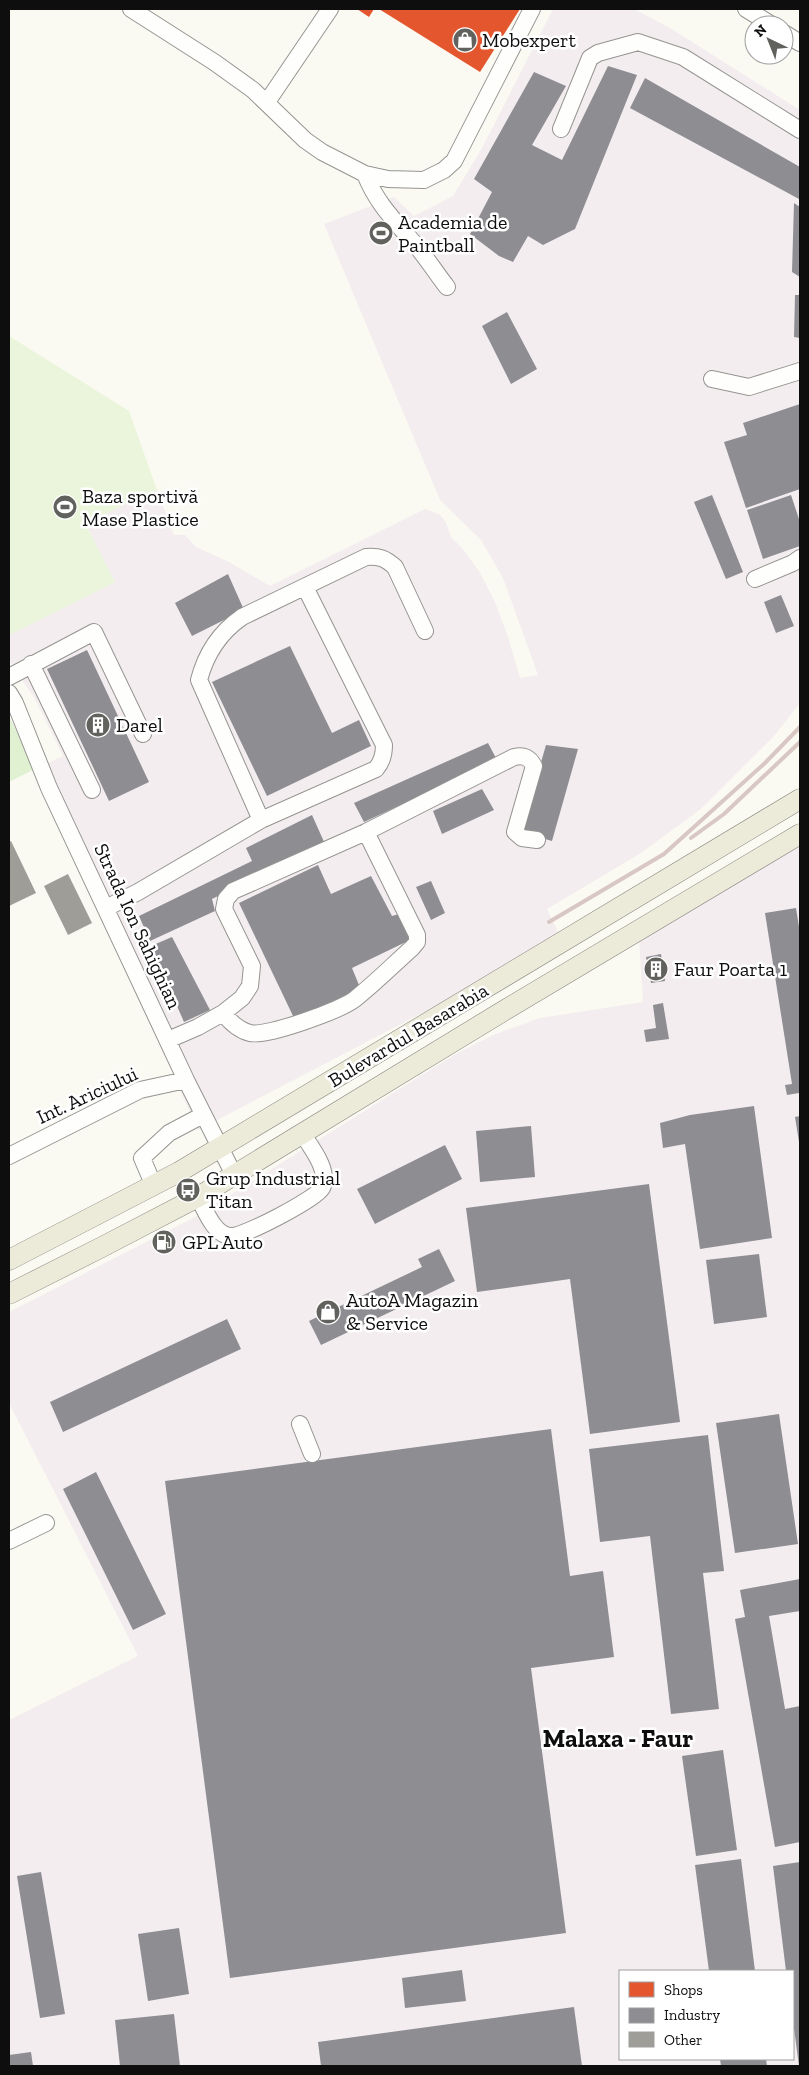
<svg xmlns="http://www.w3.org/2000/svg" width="809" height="2075" font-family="'Zilla Slab',serif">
	<rect width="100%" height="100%" fill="#fbfaf2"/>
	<path fill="#f3edef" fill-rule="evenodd" d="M553,9H634L670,28L800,110V703L775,735L701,809L641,853L547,909L562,940L198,1130L35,769L63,756L36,701L9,660V635L115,582L85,523L157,490L174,535H185L196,547L229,562L270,586L425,509L439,514L446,522L451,537L461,547L479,571L495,602L508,637L520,678L538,675L503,578L481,540L440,500L324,224L394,197L414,216L453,196L482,148Z
		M800,845V2066H9V1720L138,1656L9,1403V1312L195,1217L454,1055L493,1035L540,1018L643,1002L639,940ZM620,1971H793V2059H620Z"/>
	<path fill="#e0f1d2" d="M9,716L35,769L9,782Z"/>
	<path fill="#eaf5db" d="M9,336L129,411L157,490L85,523L115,582L9,635Z"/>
	<path fill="#e4572e" d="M357,9H374L369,17Z
		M379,9H520L480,72Z"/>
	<path fill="#8d8d92" d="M608,66L637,75L575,229L543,245L528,236L513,262L499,256L470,234L492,192L474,179L534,72L566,86L532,145L562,160Z
		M645,78L800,167L799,199L630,108Z
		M794,203L800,207V277L792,272Z
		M795,295H800V338L794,337Z
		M507,312L537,369L511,384L482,326Z
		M800,404V489L746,508L724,442L747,435L743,423Z
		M712,495L743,572L726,579L694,502Z
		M791,495L800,522V546L763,559L747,510Z
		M228,574L244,610L192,636L175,603Z
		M781,595L794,626L776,633L764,602Z
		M290,646L332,733L359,720L371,746L267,796L212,682Z
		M87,650L149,782L109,801L47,669Z
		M488,743L497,760L364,822L354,803Z
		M546,745L578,749L552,841L521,832Z
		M482,789L494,810L442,834L433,811Z
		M312,815L325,844L212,899L215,911L150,941L139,916L252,861L246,848Z
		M318,865L331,894L371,876L392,916L399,914L410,940L352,968L361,990L294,1018L239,903Z
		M431,881L445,913L431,920L416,887Z
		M796,908L800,933L799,1097V1093L787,1095L785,1085L792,1084L765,913Z
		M172,937L210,1010L184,1022L151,946Z
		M661,954L665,981L651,983L646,957Z
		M663,1003L669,1039L646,1042L644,1030L656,1028L653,1005Z
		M754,1106L772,1238L700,1249L685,1144L663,1148L660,1123L690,1115Z
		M800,1116V1142H799L795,1117Z
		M531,1126L535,1177L480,1182L476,1131Z
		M445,1145L462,1179L375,1224L357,1189Z
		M649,1184L680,1422L590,1434L570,1279L477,1292L466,1208Z
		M439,1249L455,1281L321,1345L309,1321L422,1267L418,1259Z
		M759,1254L767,1317L714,1324L706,1260Z
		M227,1319L241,1349L63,1432L50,1402Z
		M779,1414L798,1544L735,1553L716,1423Z
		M551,1429L570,1576L603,1571L614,1657L531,1668L566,1933L230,1978L165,1481Z
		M708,1435L724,1571L703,1573L719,1709L671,1714L650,1536L600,1542L589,1449Z
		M96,1472L166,1614L133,1630L63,1489Z
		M800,1579V1611L769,1616L785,1709L800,1706V1842L775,1847L735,1619L745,1617L740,1590Z
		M723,1750L737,1850L696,1856L682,1756Z
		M741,1859L755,1971H709L695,1865Z
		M800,1862V2066H799L793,2021V1971H786L773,1866Z
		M41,1872L65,2014L40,2018L17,1876Z
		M179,1928L189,1994L148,2001L138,1934Z
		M462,1970L466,2001L405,2008L402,1978Z
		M574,2007L582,2066H321L318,2042Z
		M174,2014L180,2066H120L115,2020Z
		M31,2052L33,2066H9V2055Z
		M720,2059H766L767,2066H721Z"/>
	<path fill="#9f9d98" d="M11,841L36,893L9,906V842Z
		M68,874L92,923L68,935L44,886Z"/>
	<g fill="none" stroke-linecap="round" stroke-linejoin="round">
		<defs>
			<path id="minor" d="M131,9L214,62L253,90L305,140L322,152L365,174L388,179L424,180L444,170L454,161L532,9
				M746,9L772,25
				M784,33L800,43
				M267,102L330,9
				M561,129L590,58L598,53L638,42L683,57L800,130
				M365,174C377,204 394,220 414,243C426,257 436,273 447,287
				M712,379L749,387L800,371
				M755,579L793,563L800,558
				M31,664L92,790
				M9,677L94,632L143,734
				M9,693L15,703L49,788L186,1080L234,1175
				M261,820L199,680C206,653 219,633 242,617L366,557C379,556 385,558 395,567L425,631
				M106,908L138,892L261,820L376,769C382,762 384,755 384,745L305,587
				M223,1013L242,998L250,986L252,966L224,909L226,899L233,891L366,832L514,757C524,755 529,757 534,766L515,832L522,838L537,840
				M168,1040L198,1027L223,1013C230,1022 238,1030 250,1033C267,1037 341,1010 355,999C375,983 393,965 412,948L417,942V935L366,832
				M9,1156L140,1090L186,1080
				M154,1186L142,1158L169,1133L203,1115
				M198,1197C205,1209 214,1236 231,1236C243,1237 316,1199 322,1188C323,1186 325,1180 324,1177C323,1162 310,1146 302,1133
				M300,1424L312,1454
				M9,1541L46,1523"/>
			<path id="major" d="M9,1260L179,1172L800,799
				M9,1294L102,1247L198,1197L505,1010L800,834"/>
		</defs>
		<use href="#minor" stroke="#959491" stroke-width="18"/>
		<use href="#major" stroke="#82827e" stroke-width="21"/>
		<use href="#minor" stroke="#fefefd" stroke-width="16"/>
		<use href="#major" stroke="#ecead8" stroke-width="20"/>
		<path stroke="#d8c7c3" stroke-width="4" d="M691,838L724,814L800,742
			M549,922L664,854L765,763L800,727"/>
	</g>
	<defs>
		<symbol id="shop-disc" viewBox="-11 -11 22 22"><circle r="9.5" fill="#61615e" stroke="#fff"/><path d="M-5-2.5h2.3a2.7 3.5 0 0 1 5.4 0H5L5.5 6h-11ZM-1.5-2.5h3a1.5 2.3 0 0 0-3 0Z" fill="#fff"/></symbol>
		<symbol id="stadium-disc" viewBox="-11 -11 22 22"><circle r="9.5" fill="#61615e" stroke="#fff"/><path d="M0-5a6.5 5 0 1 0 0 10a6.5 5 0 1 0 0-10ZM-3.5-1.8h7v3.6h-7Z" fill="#fff"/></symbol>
		<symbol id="building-disc" viewBox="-11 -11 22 22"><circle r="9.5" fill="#61615e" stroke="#fff"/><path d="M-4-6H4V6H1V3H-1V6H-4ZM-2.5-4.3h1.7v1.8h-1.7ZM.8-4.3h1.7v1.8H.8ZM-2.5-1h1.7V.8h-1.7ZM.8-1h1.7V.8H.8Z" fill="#fff"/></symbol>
		<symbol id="bus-disc" viewBox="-11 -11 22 22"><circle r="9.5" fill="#61615e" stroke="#fff"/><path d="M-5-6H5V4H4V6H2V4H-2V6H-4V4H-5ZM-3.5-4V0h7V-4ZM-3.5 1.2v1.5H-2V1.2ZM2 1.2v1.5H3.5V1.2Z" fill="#fff"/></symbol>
		<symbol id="fuel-disc" viewBox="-11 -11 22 22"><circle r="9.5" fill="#61615e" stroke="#fff"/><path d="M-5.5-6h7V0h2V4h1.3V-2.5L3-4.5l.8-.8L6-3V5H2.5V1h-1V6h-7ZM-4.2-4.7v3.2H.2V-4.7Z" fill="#fff"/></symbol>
	</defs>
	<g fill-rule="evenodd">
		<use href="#shop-disc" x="451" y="26" width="28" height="28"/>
		<use href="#stadium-disc" x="367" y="219" width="28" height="28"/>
		<use href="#stadium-disc" x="51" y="493" width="28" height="28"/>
		<use href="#building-disc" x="84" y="711" width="28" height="28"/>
		<use href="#building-disc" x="642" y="955" width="28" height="28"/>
		<use href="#bus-disc" x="174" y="1176" width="28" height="28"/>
		<use href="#fuel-disc" x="150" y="1228" width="28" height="28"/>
		<use href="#shop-disc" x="314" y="1298" width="28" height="28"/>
	</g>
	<g text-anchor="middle" stroke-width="5" stroke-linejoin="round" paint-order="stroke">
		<g font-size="20" fill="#0e0e0e" stroke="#fff" text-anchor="start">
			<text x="482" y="47">Mobexpert</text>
			<text x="398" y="229">Academia de<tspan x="398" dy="23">Paintball</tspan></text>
			<text x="82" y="503">Baza sportivă<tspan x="82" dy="23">Mase Plastice</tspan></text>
			<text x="116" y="732">Darel</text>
			<text x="674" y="976">Faur Poarta 1</text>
			<text x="206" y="1185">Grup Industrial<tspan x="206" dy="23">Titan</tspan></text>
			<text x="182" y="1249">GPL Auto</text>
			<text x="346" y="1307">AutoA Magazin<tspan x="346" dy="23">&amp; Service</tspan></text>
		</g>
		<g font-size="20" fill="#0e0e0e" stroke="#fff">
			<text transform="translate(138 926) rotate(65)" y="7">Strada Ion Sahighian</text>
			<text transform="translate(408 1035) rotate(-31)" y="7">Bulevardul Basarabia</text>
			<text transform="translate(87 1095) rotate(-25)" y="7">Int. Ariciului</text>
		</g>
		<g font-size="25" font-weight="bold" fill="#0e0e0e" stroke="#fff">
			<text x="618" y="1747">Malaxa - Faur</text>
		</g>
	</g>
	<rect width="809" height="2075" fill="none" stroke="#0e0e0e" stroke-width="20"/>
	<rect x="619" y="1970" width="175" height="90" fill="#ffffff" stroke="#9f9f9f"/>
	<rect x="629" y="1982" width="25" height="15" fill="#e4572e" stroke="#9f9f9f"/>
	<text x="664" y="1995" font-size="15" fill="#0e0e0e">Shops</text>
	<rect x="629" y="2008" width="25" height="15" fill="#8d8d92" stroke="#9f9f9f"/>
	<text x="664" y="2020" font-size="15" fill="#0e0e0e">Industry</text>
	<rect x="629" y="2032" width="25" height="15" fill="#9f9d98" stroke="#9f9f9f"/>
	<text x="664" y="2045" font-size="15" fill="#0e0e0e">Other</text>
	<g transform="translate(769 40) rotate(317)"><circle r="24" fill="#ffffff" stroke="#9f9f9f"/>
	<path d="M0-4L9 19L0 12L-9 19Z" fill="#61615e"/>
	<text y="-8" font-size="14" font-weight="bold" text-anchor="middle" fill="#0e0e0e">N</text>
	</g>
</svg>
